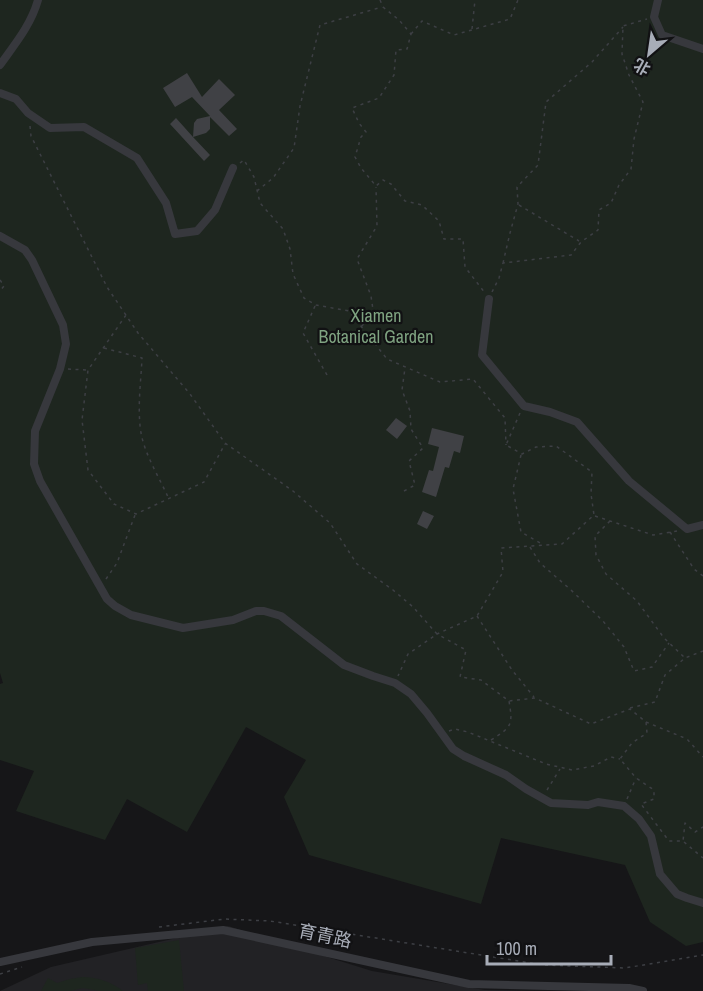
<svg xmlns="http://www.w3.org/2000/svg" width="703" height="991" font-family="'Archivo Narrow','Noto Sans SC',sans-serif">
	<rect width="100%" height="100%" fill="#161618"/>
	<path fill="#222225" d="M228,926L372,971L485,990L537,991H0L51,967Z"/>
	<path fill="#1e261f" d="M0,0H703V942L686,946L650,922L625,865L501,838L481,904L309,855L284,797L306,760L246,727L187,832L127,799L105,840L16,811L34,771L0,760V684L3,683L0,673Z
		M179,940L184,991H148L147,983L138,985L135,948Z
		M82,977C98,977 111,982 123,991H100L83,988L70,991H41L48,978L57,983L70,979Z"/>
	<path fill="#404145" d="M187,73L202,97L219,79L235,95L219,110L237,129L229,136L210,117V129L206,133L193,137L210,155L204,161L170,124L176,118L193,137L194,123L197,119L210,116L192,97L175,107L163,88Z
		M396,418L407,426L397,439L386,430Z
		M432,428L464,436L460,453L454,451L449,468L445,467L436,497L422,492L429,470L433,471L439,447L428,444Z
		M423,511L434,516L427,529L417,524Z"/>
	<g fill="none" stroke-linecap="round" stroke-linejoin="round">
		<path stroke="#3d3f44" stroke-width="1.5" stroke-dasharray="3 4.5" stroke-linecap="butt" d="M380,0L383,7L399,20L411,34L407,49L396,50L394,75L379,98L352,108L359,123L366,132L361,137L355,157L361,168L376,186L383,180L391,184L405,201L422,205L439,221L444,239H463L465,267L485,293
			M472,29L475,0
			M411,34L422,21L454,35L510,19L518,0
			M30,126L31,136L107,287L138,333L190,394L225,443L293,491L330,523L357,564L393,590L413,607L437,634L408,654L398,676
			M240,163L244,160L254,177L260,203L283,229L290,249L293,274L304,298L316,305L349,311L387,359L440,382L473,379L505,418L506,445
			M257,191L273,178L294,148L300,106L320,25L382,7
			M519,205L579,241
			M503,263L510,233L518,204L517,187L538,165L546,102L592,62L623,27
			M0,280L4,286L0,291
			M492,292L499,278L503,263L571,255L581,242L598,230L599,210L611,203L619,185L631,169L634,139L643,102L629,75L622,54L623,26L647,19
			M315,306L303,333L327,375
			M126,315L88,370L82,420L88,470L114,504L136,514L204,482L225,444
			M362,326L373,310L371,296L357,259L377,226L376,187
			M104,348L142,358C141,382 137,408 141,433C145,455 159,477 168,497
			M68,369L87,370
			M520,413L506,445L522,454L536,447L556,446L592,472L591,494L594,515L562,544L501,548L503,572L477,616L437,634L466,650L460,677L481,680L509,701L535,698L591,724L630,709L646,722L647,733L632,743L620,759L636,778L654,790V799L641,804L669,841H683L685,823L695,832L703,827
			M521,455L513,489L521,532L542,544
			M404,491L415,485L409,461L423,448L411,429L410,411L402,390L405,368
			M595,516L653,535L677,531
			M610,521L595,536L596,555L606,574L637,601L664,638L685,658
			M670,532L694,569L703,576
			M530,547L540,563L571,590L603,621L624,647L634,671L652,667L669,643
			M106,579L117,563L135,515
			M477,616L512,670L534,697
			M630,708L655,702L665,675L685,658L703,651
			M646,722L687,739L703,757
			M449,731L455,729L468,732L546,764L572,770L594,766L611,757L620,759
			M491,740C512,727 513,725 509,701
			M547,790L560,769
			M627,799L636,778
			M684,842L703,858
			M159,927L225,919L270,921L543,965L625,968L703,955
			M0,974L22,967"/>
		<path stroke="#37383d" stroke-width="8" d="M658,0L654,17L662,35L703,49
			M0,65C15,44 31,25 38,0
			M0,93L16,99L28,113L50,128L84,127L137,158L166,203L175,234L197,231L215,210L233,168
			M0,236L25,250L32,260L63,325L66,344L60,369L35,431L34,464L40,481L107,599L115,606L131,615L183,628L233,620L256,611H264L281,616L344,665L373,676L395,683L411,694L427,713L453,749L464,756L506,775L526,789L551,803L588,805L598,802L624,806L639,819L651,836L660,874L677,894L687,898L703,903
			M489,299L482,355L524,406L550,412L577,422L629,481L687,529L703,525
			M0,962L92,942L223,930L469,984L629,988L643,991"/>
	</g>
	<g text-anchor="middle" stroke-width="4.5" stroke-linejoin="round" paint-order="stroke">
		<g font-size="18" fill="#7fa381" stroke="#111113">
			<text x="376" y="322">Xiamen<tspan x="376" dy="21">Botanical Garden</tspan></text>
		</g>
		<g font-size="18" fill="#a8adb8" stroke="#111113">
			<text transform="translate(325 936) rotate(12)" y="6">育青路</text>
		</g>
	</g>
	<g transform="translate(649 54) rotate(209)" stroke="#111113" stroke-width="4.5" paint-order="stroke">
	<path d="M0-4.5L10 22L0 15L-10 22Z" fill="#a8adb8"/>
	<text y="-9" font-size="16" font-weight="bold" text-anchor="middle" fill="#a8adb8">北</text>
	</g>
	<path d="M487 955v9h124v-9" fill="none" stroke="#a8adb8" stroke-width="3"/>
	<text x="496" y="955" font-size="18" fill="#a8adb8" stroke="#111113" stroke-width="4.5" paint-order="stroke">100 m</text>
</svg>
